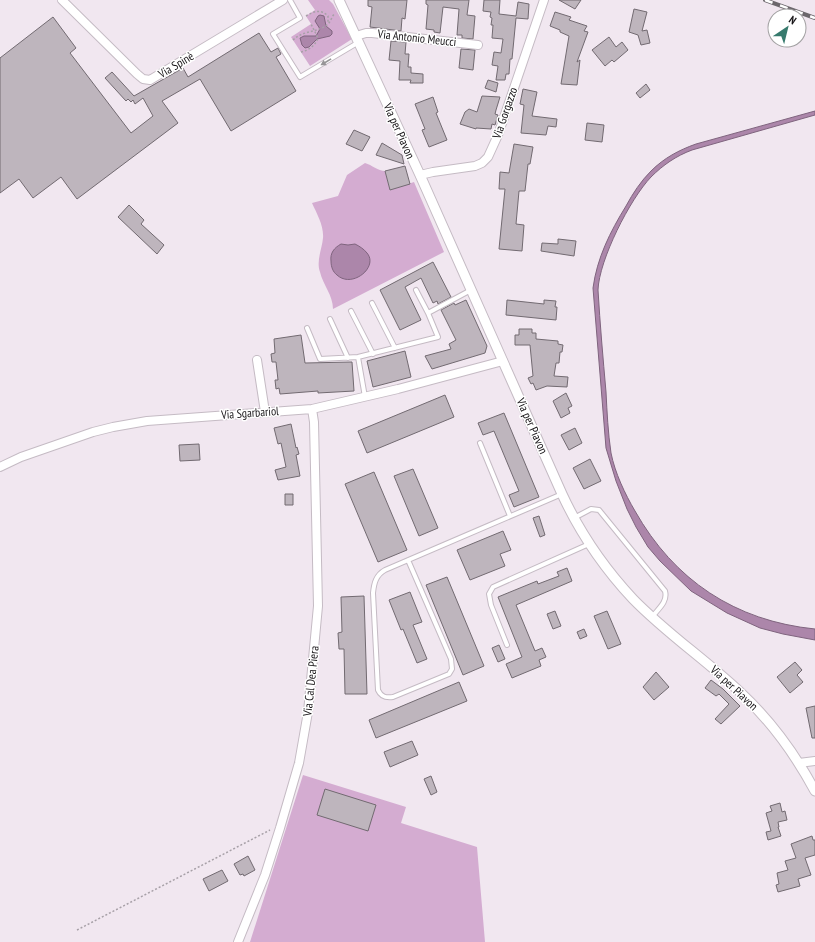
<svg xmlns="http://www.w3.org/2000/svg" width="815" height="942" font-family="'PT Sans Narrow',sans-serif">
	<rect width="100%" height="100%" fill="#f1e7f0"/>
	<path fill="#d4acd1" d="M308,0H329L333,4L352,39L310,66L291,37L311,24L306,16L315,10Z
		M365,163C372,165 378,171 385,171L390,190L414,182L444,252L333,309C333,295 323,285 320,272C316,261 322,249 323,238C324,226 317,214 312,203L338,196L347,175Z
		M303,775L406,807L401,823L477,847L485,942H250Z"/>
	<path fill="#ac86aa" stroke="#7f647e" d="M320,15L324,16L326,26L332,31V34L330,36L317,39L309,47L305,48L302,45L300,38L304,36H316L320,29L315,21L318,16Z
		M815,111V115L692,150C676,156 663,165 651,177C630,199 599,260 598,290C600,324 603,358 606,392C607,412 608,433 611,453C615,473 625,494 635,511C674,580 735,621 815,629V640L783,634L760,628L727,613L691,591L660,561L648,547L636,527L627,509L616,481L606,448L593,288C597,258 610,232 626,206C633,193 641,181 651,171C664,158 679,150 696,144Z
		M341,244L348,245L355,244C359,246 364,249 367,253C379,267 352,289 337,275C333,272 331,267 331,261C330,253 334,248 341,244Z"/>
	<path fill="#beb5bd" stroke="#726a71" d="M368,0H407L405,19L402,18L401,31L370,27L372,7L368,6Z
		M426,0H469L467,15L475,16L473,39L462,38V35H457L459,9L443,7L440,33L434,32V30L426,29L428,5L426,4Z
		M484,0H500L499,14L516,16L518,2L529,4L528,19L516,18L512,59H510L509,74H506L505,80H496L498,66L492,65L494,52L501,53L503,39L492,38L493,25H491L492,18L490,17L491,12L483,11Z
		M559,0H581L575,9Z
		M634,9L647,12L642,31L647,30L650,43L641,45L638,35L629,32Z
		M555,12L571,17L569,20L587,26L584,31L588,32L577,62L580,60L577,85L561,84L569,36L560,32V30L550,26Z
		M53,17L76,48L70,53L131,133L153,116L143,98L135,104L133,100L131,102L128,99L126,101L105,78L112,72L134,96L183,68L188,77L259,33L271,52L278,48L281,54L276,57L296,91L231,131L200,79L162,101L178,123L77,199L61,177L33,198L19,179L0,193V58Z
		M609,37L616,47L622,42L628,50L614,62L612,60L605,66L592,50Z
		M391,41L406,42L405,54H409L408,67H411V73L423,74V83H410L411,80H399L400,61L389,60Z
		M461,49L475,50L473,70L459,68Z
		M488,80L498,83L496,92L485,88Z
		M646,84L650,90L640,98L636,93Z
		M523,89L537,92L532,116L557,119L556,127L548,126L546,135L521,133L524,105L520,104Z
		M482,96L500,97L496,110L495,114L498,115L495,125L492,124L491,129L476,128V129L460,124L465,112L469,109L477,112Z
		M433,97L438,112L436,113L447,140L429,147L422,130L425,129L415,104Z
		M587,123L604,125L602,142L585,140Z
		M354,130L370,137L362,151L346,144Z
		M382,143L402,155L404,164L376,155Z
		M514,144L533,147L530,164H528L525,191H519L516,224L524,225L522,251L499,249L505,189H499L500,172L509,173Z
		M405,166L410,184L390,190L385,171Z
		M129,205L144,220L141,224L164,245L157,254L118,217Z
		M558,239L576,241L574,256L541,251L542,243L558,244Z
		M433,262L451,297L438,304L437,301L433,303L421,278L405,287L421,320L400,330L380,290Z
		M466,300L487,346L485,353L432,369L425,356L451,349L449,344L456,340L441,310L454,303L455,305Z
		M507,300L544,304V300L556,301L555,307H557L556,320L506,315Z
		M519,329H532V333H536V339L558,341V344L563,345L562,352H560L559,363H556L554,376L568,377L567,387L547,386L536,390L533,383L531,384L528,378L533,376L530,345H515V335H519Z
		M301,335L305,363L352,362L354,391L318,393V391L280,394L279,388L276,389L275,380H278L276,362H272L271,354L275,353L274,339Z
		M405,351L411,377L373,387L367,361Z
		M566,393L572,406L568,408L570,413L561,418L553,401Z
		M445,395L454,417L367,453L358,431Z
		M504,413L539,497L514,507L509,495L519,491L494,431L483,435L478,423Z
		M291,424L296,448L297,447L299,454L296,455L300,476L278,480L275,470L286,467L281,443L278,444L274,428Z
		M575,428L582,443L569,450L561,435Z
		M199,444L200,460L180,461L179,445Z
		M590,459L601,481L584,489L573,468Z
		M413,469L438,528L419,536L394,476Z
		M374,472L407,550L378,562L345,484Z
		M285,494H293V505H285Z
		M539,516L545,535L540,537L533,518Z
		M503,531L511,550L500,554L505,566L470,580L457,550Z
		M567,568L572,581L516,605L535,651L542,648L546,657L539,660L541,666L512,678L506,664L522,657L498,597L537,581L538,584L559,576L557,572Z
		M447,577L484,666L463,675L426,585Z
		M410,592L422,622L413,625L427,659L417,663L403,629L401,630L389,600Z
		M364,596L367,694H345L344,649H339L338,633L342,632L341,597Z
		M555,611L561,626L553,629L547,614Z
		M607,611L621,644L608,649L594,616Z
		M584,629L587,636L580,639L577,632Z
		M499,645L505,659L498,662L492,648Z
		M795,662L802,670L797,675L803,682L790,693L777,677Z
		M656,672L669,687L654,700L643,687Z
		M711,680L723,689L740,706L721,724L715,719L729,704L719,694L716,696L705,688Z
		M459,682L467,701L376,738L369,720Z
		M815,706V738H812L806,708Z
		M412,741L418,755L390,767L384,752Z
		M431,776L437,792L431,795L424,779Z
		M325,789L376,805L368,831L317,815Z
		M780,803L782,812L785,811L787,820L778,822L779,827H778L781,836L768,840L766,832L771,831L766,813L772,811L770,806Z
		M812,836L813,840H815V855L805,858L811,875L798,879L800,886L778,892L776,885L779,884L777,873L788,870L785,861L796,858L791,844Z
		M248,856L255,870L244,876L243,874L240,875L234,864Z
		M222,870L228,881L209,891L203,879Z"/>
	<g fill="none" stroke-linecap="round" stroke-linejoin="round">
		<defs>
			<path id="service" d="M290,0L300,18L273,34L300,77L359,42
				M416,290L428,313L471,290
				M372,303L395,348
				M351,311L373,354
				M330,319L348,358
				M307,328L320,359L358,357L438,337L428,313
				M358,357L365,397
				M480,443L510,516
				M574,518L591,509L599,510L665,591C668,602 658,609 652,617
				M408,560L451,659L452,669L449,674L393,697C386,698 381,697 378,690L373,593C374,583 376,575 385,570L562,494
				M507,645L491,605L489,594L493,587L589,544"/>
			<path id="minor" d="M62,0L137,74L143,79L150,80L283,0
				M356,36L366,33H372L478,45
				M420,175L433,172L475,166L482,163L488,157L498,135L544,0
				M257,360L265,412
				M0,467L21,457L93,432L113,427L147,421L312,409L398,389L503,361
				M799,763L815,761
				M238,942L265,875L280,828L299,763L308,712L318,606L314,422L312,409"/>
			<path id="tertiary" d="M339,0L420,175L562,494C580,533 604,568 633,599C666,633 706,660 741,693C771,721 795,754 815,791"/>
		</defs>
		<use href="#service" stroke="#c5bbc4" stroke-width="6"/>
		<use href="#minor" stroke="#c5bbc4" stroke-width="10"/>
		<use href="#tertiary" stroke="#c5bbc4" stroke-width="11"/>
		<path stroke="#a7a0a7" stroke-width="1.5" stroke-dasharray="2 2" stroke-linecap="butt" d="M306,16C314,11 321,9 328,16V22
			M293,40C303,30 318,33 328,24C331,21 332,16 335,13
			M301,52C309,50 315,46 318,38L311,24
			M77,930L270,830"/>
		<use href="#service" stroke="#fff" stroke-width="4"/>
		<use href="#minor" stroke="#fff" stroke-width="8"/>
		<use href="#tertiary" stroke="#fff" stroke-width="9"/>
		<defs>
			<path id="rail" d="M765,0L815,18"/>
		</defs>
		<use href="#rail" stroke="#6c676c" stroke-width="4"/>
		<use href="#rail" stroke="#fff" stroke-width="2.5" stroke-dasharray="8" stroke-linecap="butt"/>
	</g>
	<defs><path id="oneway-solid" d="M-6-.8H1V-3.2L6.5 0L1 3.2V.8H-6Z"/></defs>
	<use fill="#979597" href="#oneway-solid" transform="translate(326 62) rotate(149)"/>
	<g text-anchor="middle" stroke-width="3" stroke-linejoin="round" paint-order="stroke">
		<g font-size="12" fill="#171417" stroke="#fff">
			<text transform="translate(417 38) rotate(6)" y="4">Via Antonio Meucci</text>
			<text transform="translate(176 65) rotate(-31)" y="4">Via Spinè</text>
			<text transform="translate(505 113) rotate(-71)" y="4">Via Gorgazzo</text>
			<text transform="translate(399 131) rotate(66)" y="4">Via per Piavon</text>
			<text transform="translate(250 413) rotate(-4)" y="4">Via Sgarbariol</text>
			<text transform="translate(532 426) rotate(66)" y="4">Via per Piavon</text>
			<text transform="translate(311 681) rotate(-84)" y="4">Via Cal Dea Piera</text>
			<text transform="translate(734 688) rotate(43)" y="4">Via per Piavon</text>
		</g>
	</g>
	<g transform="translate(787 28) rotate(35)"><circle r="19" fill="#ffffff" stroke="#a2a1a2"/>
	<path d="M0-3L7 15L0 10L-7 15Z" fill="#377a6d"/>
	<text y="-6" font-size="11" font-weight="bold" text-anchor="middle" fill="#171417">N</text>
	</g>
</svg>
